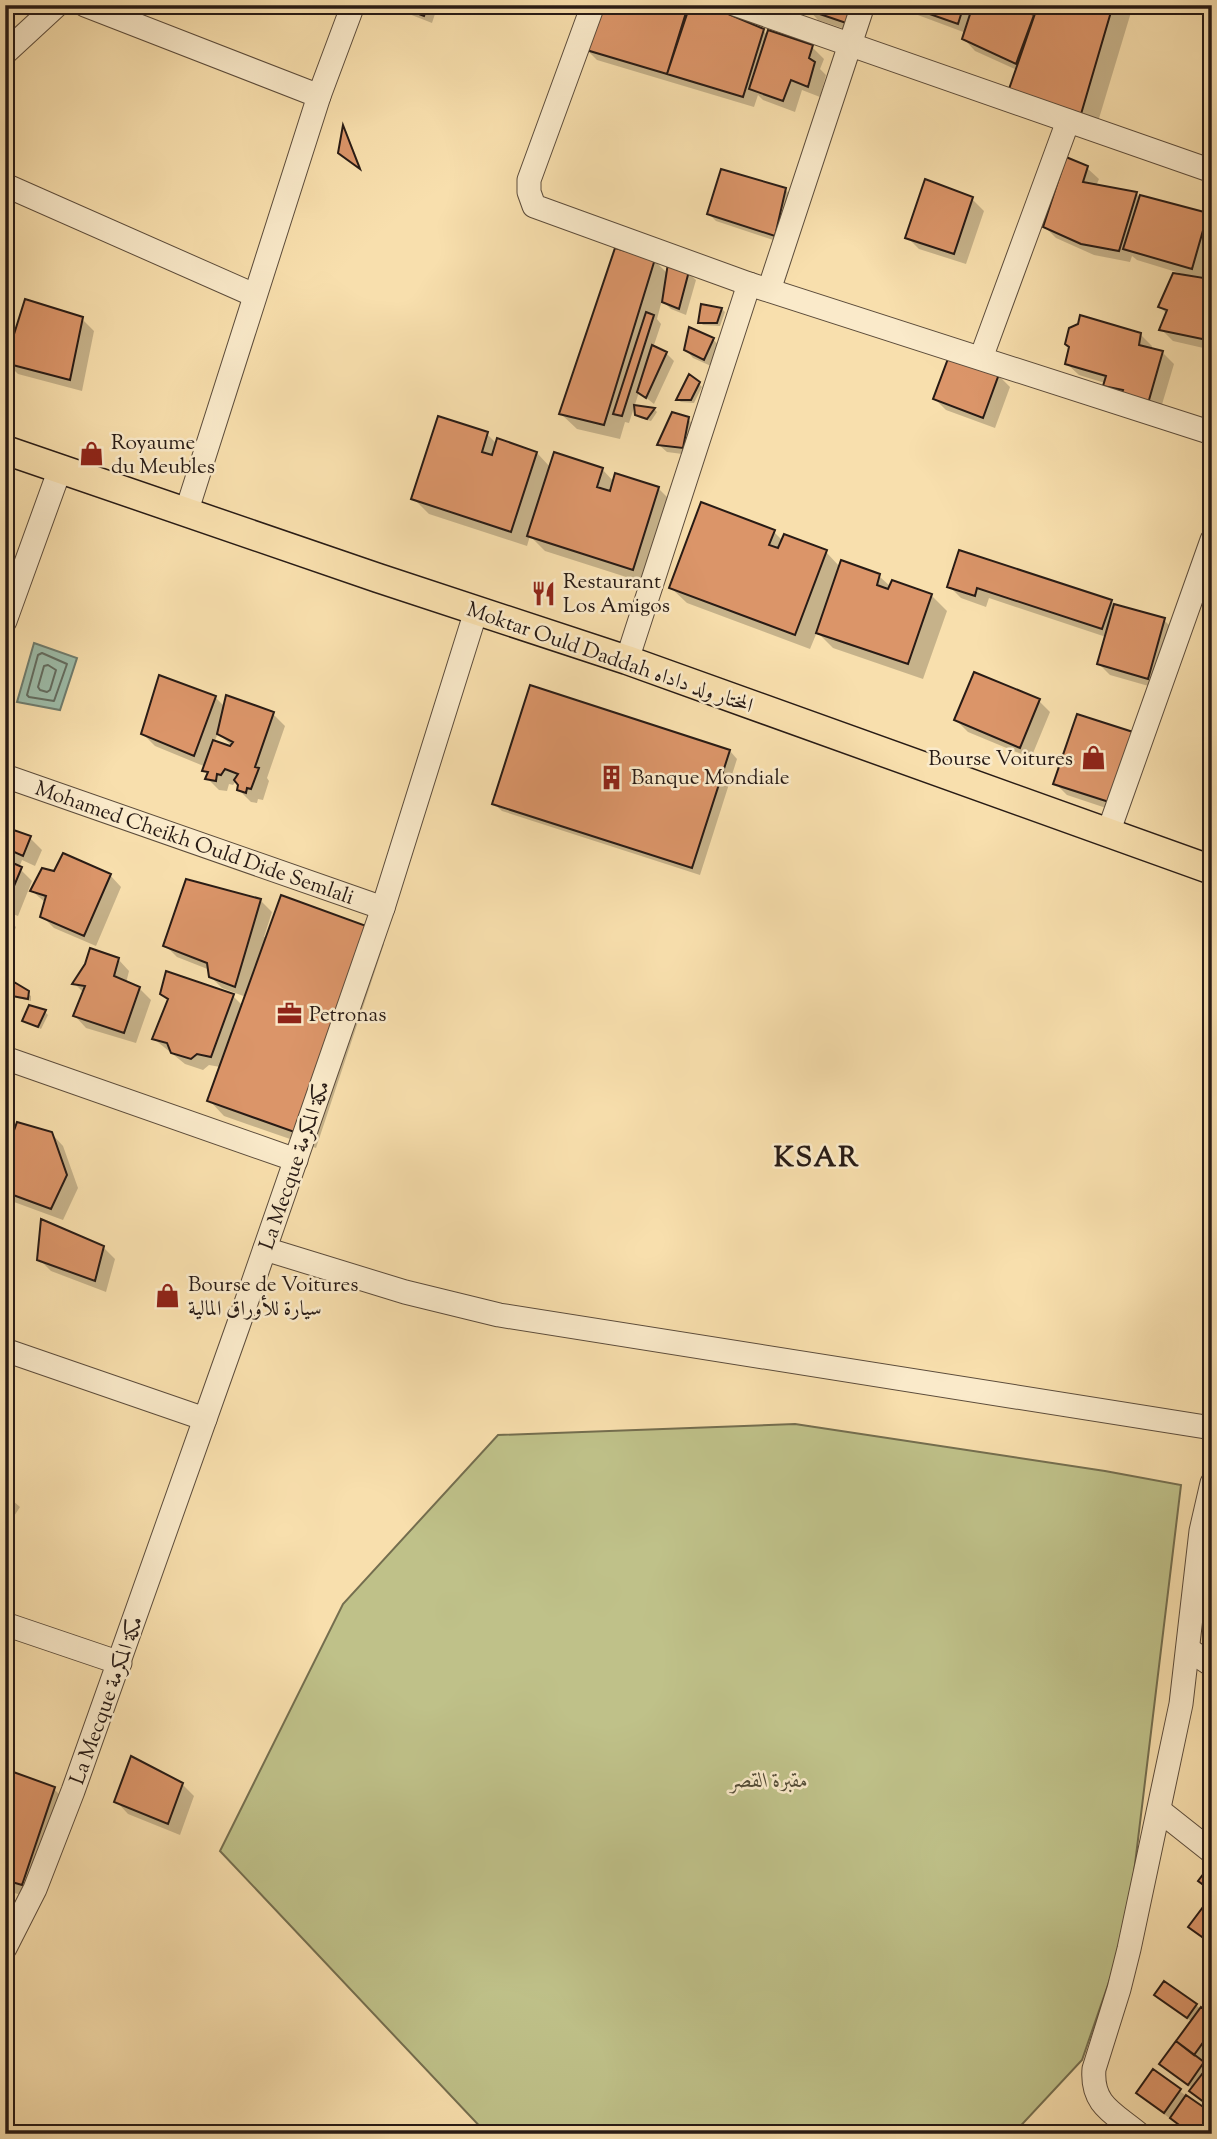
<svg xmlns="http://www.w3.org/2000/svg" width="1217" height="2139" font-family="'Sorts Mill Goudy',Amiri,serif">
	<rect width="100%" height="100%" fill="#f8dfad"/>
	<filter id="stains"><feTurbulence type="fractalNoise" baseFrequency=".00286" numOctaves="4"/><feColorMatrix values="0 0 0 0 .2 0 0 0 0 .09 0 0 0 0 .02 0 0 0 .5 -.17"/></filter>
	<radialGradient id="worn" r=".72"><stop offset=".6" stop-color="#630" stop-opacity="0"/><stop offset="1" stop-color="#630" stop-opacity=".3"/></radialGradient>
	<path fill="#bfc189" stroke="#746e4f" stroke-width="2" d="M795,1424L1105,1471L1181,1485L1127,1930L1082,2060L1013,2134H487L220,1851L343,1604L498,1435Z"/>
	<path fill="#9dbdaa" stroke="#6e7c6e" stroke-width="2" d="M34,643L77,658L60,710L17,702Z"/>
	<path fill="#0003" fill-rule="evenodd" d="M397,5H438L432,23L404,12Z
		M600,5H677L690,11L763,30L768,36L812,47L824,59L820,69L826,75L820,97L802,90L795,112L763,100L758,95L754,107L597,60L585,48Z
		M874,5L863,35L818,20L807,8Z
		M891,5H1005L1035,19L1040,5H1128L1132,9L1094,135L1017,70L975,51L964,39L966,33Z
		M344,129L346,131L361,168L343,156Z
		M1087,168L1099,179L1096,186L1136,193L1141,198L1207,215L1212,219V252L1204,280L1212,288V350L1173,341L1161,329L1167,314L1160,307L1186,275L1137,260L1132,256L1130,262L1094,255L1056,238L1045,227Z
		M926,181L972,199L984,211L966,264L919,249L907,237Z
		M785,189L792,197L782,243L716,221L709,214Z
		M654,260L668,274L688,273L696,280L686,315L671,309L662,300L657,319L661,324L653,348L666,353L674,361L654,404L639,392L629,423L625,422L620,439L577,429L561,414Z
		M703,306L722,309L725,312L720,326L703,325L700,322Z
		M82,319L94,331L82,391L18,374L6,362Z
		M1140,334L1152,346V350L1162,352L1174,364L1158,418L1116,397L1105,385V383L1079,375L1067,364Z
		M713,339L720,347L711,366L693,358L686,350Z
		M998,375L1010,387L995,428L946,410L935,399Z
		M698,383L702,387L694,403L681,402L678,400Z
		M636,407L654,409L657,412L651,421L640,418L637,414Z
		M439,418L487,434L497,444L537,453L551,468L602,469L614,482L658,488L674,504L648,584L545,551L530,536L527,546L429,514L413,498Z
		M688,419L695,427L690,455L667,452L659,445Z
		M774,532L783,541L826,552L840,567L879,576L891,587L931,595L947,611L923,679L833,648L817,632L810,649L687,603L671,588Z
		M960,552L1111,601L1115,606L1164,620L1176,632L1159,689L1110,675L1099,664L1106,637L989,598L986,607L961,598L949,586Z
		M215,697L225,707L227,697L273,714L285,726L267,778L269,781L263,800L258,799L257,803L251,802L239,790L240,784L236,781L233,785L229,784L227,791L219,790L207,778L209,775L205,771L206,767L155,746L143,734ZM218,733L235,749L214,743Z
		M1039,701L1050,712L1031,758L968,732L956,720Z
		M1078,716L1121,813L1067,795L1055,783Z
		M730,751L737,759L700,875L502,811L494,804Z
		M5,829L30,838L42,850L35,866L22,860L19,868L32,881L18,916L5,911Z
		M55,873L110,875L121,887L96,946L54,928L42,916L46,903L32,891Z
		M260,900L272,912L264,937L368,929L384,944L316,1148L224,1116L209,1100L220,1067L209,1065L203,1070L185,1064L154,1039L169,1002L161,994L233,996L243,1006L246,997L222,988L210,976V970L177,957L165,945Z
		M5,916L16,927L7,952H5Z
		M118,959L129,971L126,983L139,988L151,1000L136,1043L86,1028L75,1016L84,993L74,983L86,965Z
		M27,993L31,996V1001L17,998L13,995Z
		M45,1012L48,1015L41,1029L24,1021Z
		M51,1133L63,1146L78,1188L63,1220L14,1202L5,1193V1183L11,1168L5,1162Z
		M103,1247L115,1259L106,1292L51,1271L39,1259Z
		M5,1494L20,1507L5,1530Z
		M5,1771L54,1789L69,1804L37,1900L5,1890Z
		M182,1784L194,1796L180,1835L128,1814L117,1802Z
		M1165,1983L1212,2017V2047L1201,2062L1212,2070V2108L1191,2091L1193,2089L1161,2064L1192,2022L1157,1995Z
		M1154,2072L1212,2115V2134H1190L1146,2100Z"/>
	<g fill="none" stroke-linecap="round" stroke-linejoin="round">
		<path stroke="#626c60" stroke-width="2" d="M42,653L67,664L54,701L29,697L27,695L38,655Z
			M48,665L56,670L50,690L47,692L40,690L38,687L44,666Z"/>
	</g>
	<path fill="#db9569" stroke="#281b15" stroke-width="2" d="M395,5H428L424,16Z
		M598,5L688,6L667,74L583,49Z
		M690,5H707L764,29L743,97L667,74Z
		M806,5H859L852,25L805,9Z
		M904,5H964L958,24Z
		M973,5H1010L1034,15L1016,64L962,39Z
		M1038,5H1113L1079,121L1008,92Z
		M768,30L813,45L809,58L815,62L808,87L791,80L783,101L749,89Z
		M343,125L360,169L338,153Z
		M1066,157L1088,166L1083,182L1137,192L1119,251L1081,244L1043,227Z
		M721,169L786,188L775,236L707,214Z
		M925,179L973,197L954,254L905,238Z
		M1140,195L1208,213L1192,269L1123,249Z
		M615,248L655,259L604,425L559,414Z
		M668,263L689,271L679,309L662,302Z
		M1173,273L1204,278V285L1212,287V341L1159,330L1167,310L1158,307Z
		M25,299L83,317L70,380L5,363Z
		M701,304L722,308L717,323H698Z
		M646,312L654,315L622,416L613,414Z
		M1080,315L1141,333L1139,345L1163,351L1147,407L1120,398L1123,390L1103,386L1106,376L1065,364L1069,347L1065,344L1069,328L1078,324Z
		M689,327L714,338L704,360L684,350Z
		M652,345L667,352L646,398L637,392Z
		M949,356L999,374L983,418L933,399Z
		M689,374L700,382L691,400H676Z
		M634,405L655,408L647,419L635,415Z
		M672,412L689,417L683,448L657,445Z
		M438,416L488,432L482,452L492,455L497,438L537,452L511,532L411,499Z
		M554,452L603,468L597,487L610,491L615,473L659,487L633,570L527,536Z
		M701,502L775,530L769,545L778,548L784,534L827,550L795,635L669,588Z
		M959,550L1112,600L1102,629L977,588L975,596L947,587Z
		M841,560L880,574L877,585L888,589L892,580L932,594L908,664L816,633Z
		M1114,604L1165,618L1148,679L1097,664Z
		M974,672L1040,699L1020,748L954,720Z
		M159,675L216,696L194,756L141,734Z
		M530,685L730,750L692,868L492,804Z
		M226,695L274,712L255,767L259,768L251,789L247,788L246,793L237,790L238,785L234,780L238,774L225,769L221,775L217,774L216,781L205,779L208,772L202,771L213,740L230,746L233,742L217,734Z
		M1077,714L1133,732L1109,802L1053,784Z
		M5,827L31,836L23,856L10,850L6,860L22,867L6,905H5Z
		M63,853L111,874L84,936L40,917L46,896L30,891L42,868L54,871Z
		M186,879L261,899L235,987L209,977L207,963L163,946Z
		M281,895L369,927L300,1134L207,1101Z
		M90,948L119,958L114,976L140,987L124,1033L73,1016L85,986L72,984L85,964Z
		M166,971L234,994L211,1057L197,1054L191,1059L171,1053L167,1043L152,1039L168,999L160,994Z
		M14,982L29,991L28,999L12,996Z
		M29,1005L46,1010L38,1027L22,1021Z
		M17,1122L52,1132L67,1175L51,1209L5,1192V1178L10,1164L5,1163V1156Z
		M41,1219L104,1246L95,1281L37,1260Z
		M131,1756L183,1783L168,1824L114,1802Z
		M5,1769L55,1787L22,1885L5,1880Z
		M1204,1873L1212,1878L1209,1889L1198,1881Z
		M1212,1895V1944L1188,1927Z
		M1164,1981L1197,2004L1187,2018L1154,1995Z
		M1201,2007L1212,2015V2030L1194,2055L1176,2041Z
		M1176,2041L1204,2062L1188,2085L1159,2064Z
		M1209,2065L1212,2068V2108L1189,2091Z
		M1153,2069L1181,2089L1164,2113L1136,2093Z
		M1186,2095L1212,2113V2121L1202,2134H1191L1170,2118Z"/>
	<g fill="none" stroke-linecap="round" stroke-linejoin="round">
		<defs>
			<g id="minor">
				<path d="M85,5L319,96"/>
				<path d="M593,5L529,180V192L534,206L749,284L1212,433"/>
				<path d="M737,5L1212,171"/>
				<path d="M5,53L57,5"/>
				<path d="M5,185L254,295"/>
				<path d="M769,290L863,5"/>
				<path d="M981,358L1068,121"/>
				<path d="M186,513L319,96L353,5"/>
				<path d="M5,621L60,469"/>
				<path d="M627,660L749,284"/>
				<path id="s1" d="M5,776L383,908"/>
				<path d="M1108,833L1212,540"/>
				<path d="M5,1058L296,1160"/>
				<path d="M265,1249L405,1292L499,1315L1212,1428"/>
				<path d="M5,1350L205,1419"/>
				<path d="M5,1624L120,1663"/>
				<path d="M1189,1650L1212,1665"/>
				<path d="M1159,1810L1212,1852"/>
				<path d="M5,1948L35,1889L73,1791L238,1326L383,908L476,611"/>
				<path d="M1139,2134C1114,2113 1091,2105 1094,2069L1119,1989L1129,1949L1181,1704L1201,1531L1212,1483"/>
			</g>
			<path id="major" d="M5,450L378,578L627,660L1212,870"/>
		</defs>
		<use href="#minor" stroke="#5c4c3b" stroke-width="25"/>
		<use href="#major" stroke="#281b15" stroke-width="31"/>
		<use href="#minor" stroke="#faeaca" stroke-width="23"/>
		<use href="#major" stroke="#f8dfad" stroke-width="28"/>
	</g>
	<defs>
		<symbol id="shop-bare" viewBox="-9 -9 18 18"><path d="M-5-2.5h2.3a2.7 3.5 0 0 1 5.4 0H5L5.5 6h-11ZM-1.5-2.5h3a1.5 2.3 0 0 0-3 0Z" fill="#8f2418" stroke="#faeaca" stroke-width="2.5" paint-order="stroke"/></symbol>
		<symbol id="restaurant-bare" viewBox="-9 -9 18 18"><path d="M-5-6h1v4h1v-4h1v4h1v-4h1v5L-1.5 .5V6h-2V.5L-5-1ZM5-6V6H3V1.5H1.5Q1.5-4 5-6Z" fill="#8f2418" stroke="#faeaca" stroke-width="2.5" paint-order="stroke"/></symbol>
		<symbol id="building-bare" viewBox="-9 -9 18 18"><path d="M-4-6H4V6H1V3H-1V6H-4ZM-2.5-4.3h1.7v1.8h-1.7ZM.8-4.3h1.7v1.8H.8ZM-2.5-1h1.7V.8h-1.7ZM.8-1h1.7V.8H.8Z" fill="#8f2418" stroke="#faeaca" stroke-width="2.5" paint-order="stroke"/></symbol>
		<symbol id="office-bare" viewBox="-9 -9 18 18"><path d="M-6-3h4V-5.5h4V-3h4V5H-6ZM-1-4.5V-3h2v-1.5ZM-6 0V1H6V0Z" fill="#8f2418" stroke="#faeaca" stroke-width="2.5" paint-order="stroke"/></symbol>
	</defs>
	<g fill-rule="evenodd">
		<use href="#shop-bare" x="74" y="436" width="35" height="35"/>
		<use href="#restaurant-bare" x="526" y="576" width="35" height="35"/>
		<use href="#shop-bare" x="1076" y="740" width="35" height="35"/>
		<use href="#building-bare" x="594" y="760" width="35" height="35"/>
		<use href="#office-bare" x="272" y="996" width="35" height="35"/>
		<use href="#shop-bare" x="150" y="1278" width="35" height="35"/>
	</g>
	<g text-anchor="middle" stroke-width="5" stroke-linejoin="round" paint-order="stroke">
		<g font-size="21" fill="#281b15" stroke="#faeaca" text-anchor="start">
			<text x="111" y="449">Royaume<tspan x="111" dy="24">du Meubles</tspan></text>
			<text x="563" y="588">Restaurant<tspan x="563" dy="24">Los Amigos</tspan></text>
			<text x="1073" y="765" text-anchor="end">Bourse Voitures</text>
			<text x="631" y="784">Banque Mondiale</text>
			<text x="309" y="1021">Petronas</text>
			<text x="188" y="1291">Bourse de Voitures<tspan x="188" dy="24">سيارة للأوراق المالية</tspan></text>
		</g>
		<g font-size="21" fill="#281b15" stroke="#faeaca">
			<text transform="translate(610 657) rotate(19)" y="7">Moktar Ould Daddah المختار ولد داداه</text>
			<text dy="7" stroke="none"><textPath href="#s1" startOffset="201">Mohamed Cheikh Ould Dide Semlali</textPath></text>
			<text transform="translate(294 1165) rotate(-71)" y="7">La Mecque مكة المكرمة</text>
			<text transform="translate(106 1700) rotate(-70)" y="7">La Mecque مكة المكرمة</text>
		</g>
		<g font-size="21" font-style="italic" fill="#554d38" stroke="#faeaca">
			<text x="769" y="1787">مقبرة القصر</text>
		</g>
		<g font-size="28" font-weight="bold" letter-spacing="2" fill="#281b15" stroke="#faeaca">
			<text x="817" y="1166">KSAR</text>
		</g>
	</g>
	<rect width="1217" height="2139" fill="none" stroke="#f8dfad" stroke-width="28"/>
	<rect x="7" y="7" width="1203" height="2125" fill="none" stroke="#281b15" stroke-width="3.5"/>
	<rect x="14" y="14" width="1189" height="2111" fill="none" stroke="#281b15" stroke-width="2"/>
	<rect width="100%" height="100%" filter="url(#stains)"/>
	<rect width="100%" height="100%" fill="url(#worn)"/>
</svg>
